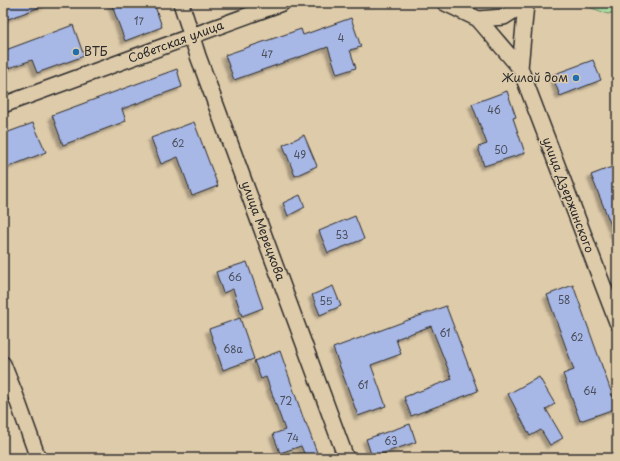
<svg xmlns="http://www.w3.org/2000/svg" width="620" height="461" font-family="'Playpen Sans',sans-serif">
	<defs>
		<filter id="shadow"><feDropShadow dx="-3.5" dy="3.5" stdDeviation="1" flood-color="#0004"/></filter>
	</defs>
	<rect width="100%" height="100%" fill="#decbaa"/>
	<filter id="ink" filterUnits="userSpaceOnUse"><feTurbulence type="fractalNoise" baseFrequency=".025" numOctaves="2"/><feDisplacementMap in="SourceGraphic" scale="8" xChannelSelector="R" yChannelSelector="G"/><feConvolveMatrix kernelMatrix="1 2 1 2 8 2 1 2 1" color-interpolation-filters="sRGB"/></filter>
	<g filter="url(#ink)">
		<path fill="#a8dc9f" stroke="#6a8465" d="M483,3H506L493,8Z
			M578,3H617V11L608,14Z"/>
		<path fill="#a7b7e6" stroke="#2b2b2b" filter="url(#shadow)" d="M3,3H47L48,4L3,21Z
			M111,3H154L162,27L125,41Z
			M351,18L361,47L350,50L356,68L337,74L328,47L234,80L225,55L301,29L303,35Z
			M73,25L84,56L37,73L32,60L3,70V51Z
			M593,60L601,80L560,96L552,75Z
			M177,69L182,87L122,109L126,121L63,145L52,115Z
			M507,91L516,117L513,118L525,153L484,166L478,147L487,144L472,104Z
			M194,122L218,186L192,196L178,157L161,164L151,138Z
			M33,123L46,152L3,169V134Z
			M304,135L317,166L295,176L283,145Z
			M617,165V237L616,238L591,175Z
			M300,195L305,207L288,216L283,203Z
			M355,216L364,239L328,253L319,231Z
			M247,262L263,308L242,316L233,289L223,293L216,272Z
			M573,285L617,408L580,421L563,374L574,370L547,295Z
			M333,286L341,306L320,315L312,295Z
			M446,306L478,391L411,416L404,397L452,379L431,326L396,339L401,354L371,365L386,406L358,416L333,348Z
			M240,318L254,359L223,370L209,329Z
			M280,351L305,423H306L319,458H306L301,446L280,453L273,434L285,430L266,377L261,379L254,361Z
			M539,377L555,404L546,409L563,438L550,445L541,430L530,436L508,394Z
			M410,424L416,442L372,457L366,439Z"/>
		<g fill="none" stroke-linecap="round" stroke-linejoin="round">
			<defs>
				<path id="tertiary" d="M181,3L198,56L346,458
					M445,3L478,19L504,17L526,3
					M478,19L520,68L617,322
					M520,68L526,4
					M3,105L282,3
					M3,364L15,394L38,458"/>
			</defs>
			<use href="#tertiary" stroke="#2b2b2b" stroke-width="18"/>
			<use href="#tertiary" stroke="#decbaa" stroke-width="15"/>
		</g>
	</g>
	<g fill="#1f6fb2" stroke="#decbaa" stroke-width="1.5">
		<circle cx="76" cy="52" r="4"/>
		<circle cx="576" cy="78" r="4"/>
	</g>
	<g text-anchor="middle" stroke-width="3" stroke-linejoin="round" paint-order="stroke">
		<g font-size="10" fill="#4a4e5a">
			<text x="139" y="25">17</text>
			<text x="341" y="42">4</text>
			<text x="267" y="58">47</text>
			<text x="494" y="114">46</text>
			<text x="178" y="147">62</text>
			<text x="501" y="154">50</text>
			<text x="300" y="159">49</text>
			<text x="342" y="239">53</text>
			<text x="235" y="281">66</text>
			<text x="564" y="304">58</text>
			<text x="326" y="305">55</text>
			<text x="445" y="337">61</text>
			<text x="577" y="341">62</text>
			<text x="233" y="353">68а</text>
			<text x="363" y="389">61</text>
			<text x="590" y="395">64</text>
			<text x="286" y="405">72</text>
			<text x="293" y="442">74</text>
			<text x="391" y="445">63</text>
		</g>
		<g font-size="12" fill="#2b2b2b" stroke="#decbaa">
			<text transform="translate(176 42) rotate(-20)" y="4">Советская улица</text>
			<text transform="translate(568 195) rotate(69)" y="4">улица Дзержинского</text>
			<text transform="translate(263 231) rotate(70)" y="4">улица Мерецкова</text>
		</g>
		<g font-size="12" fill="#2b2b2b" stroke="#decbaa" text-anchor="start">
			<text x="84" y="56">ВТБ</text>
			<text x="568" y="82" text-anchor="end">Жилой дом</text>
		</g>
	</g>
	<rect width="620" height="461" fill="none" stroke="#decbaa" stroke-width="16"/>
	<rect x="8" y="8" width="604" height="445" fill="none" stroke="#2b2b2b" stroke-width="1.5" filter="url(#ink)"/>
</svg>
